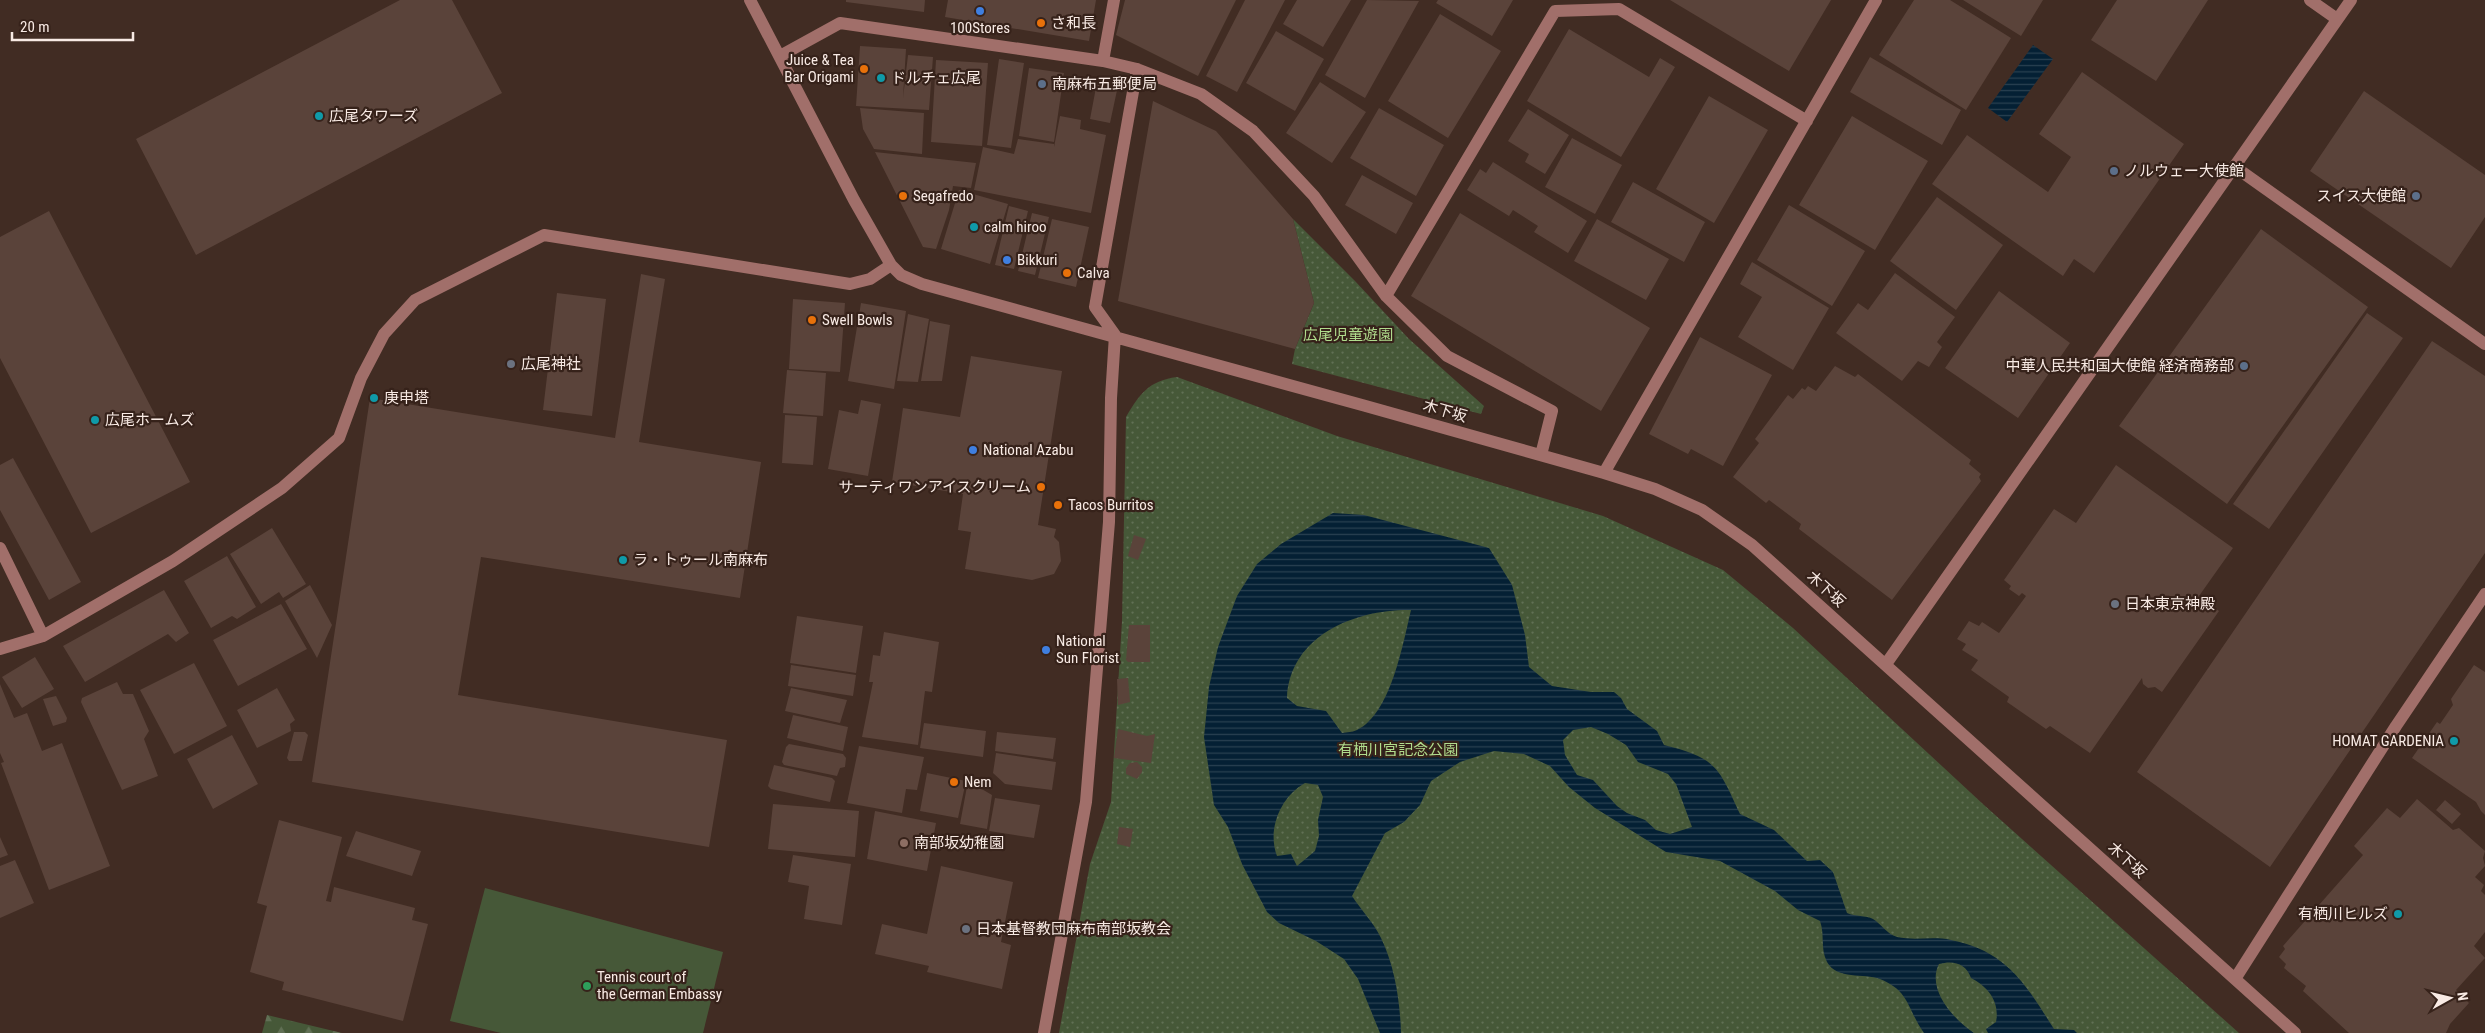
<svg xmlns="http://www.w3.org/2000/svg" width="2485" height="1033" font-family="'Roboto Condensed','Noto Sans JP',sans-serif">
	<defs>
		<pattern id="forest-firs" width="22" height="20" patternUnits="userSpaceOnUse" patternTransform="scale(1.25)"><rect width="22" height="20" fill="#465838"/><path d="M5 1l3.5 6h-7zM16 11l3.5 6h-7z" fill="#617055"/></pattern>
		<pattern id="park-dots" width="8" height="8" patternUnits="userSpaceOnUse" patternTransform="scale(1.25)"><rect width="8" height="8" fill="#465838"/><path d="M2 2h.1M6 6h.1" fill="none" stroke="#617055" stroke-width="1.8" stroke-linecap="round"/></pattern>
		<pattern id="water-rules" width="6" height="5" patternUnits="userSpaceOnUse" patternTransform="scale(1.25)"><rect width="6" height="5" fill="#042034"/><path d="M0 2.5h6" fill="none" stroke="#294151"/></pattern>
	</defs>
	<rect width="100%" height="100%" fill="#412c23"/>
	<path fill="url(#forest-firs)" d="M267,1015L342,1033H262Z"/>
	<path fill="url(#park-dots)" d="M1293,219L1355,281L1409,339L1484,406L1481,414L1292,364L1295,349L1314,303Z
		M1177,377L1337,436L1603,516L1723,570L1793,628L1984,805L2239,1033H1059L1090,864L1111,802L1122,621L1126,417C1140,394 1148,381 1177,377Z"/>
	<path fill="#465838" d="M485,888L723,952L703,1033H501L450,1021Z"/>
	<path fill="url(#water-rules)" fill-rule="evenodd" d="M2033,45L2053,59L2007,122L1988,108Z
		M1333,513L1364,515L1489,548L1512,585L1525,635L1529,667L1552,686L1591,692H1614L1621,698L1627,709L1657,731L1664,745C1716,758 1718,766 1740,814L1774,830L1807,861L1820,860L1833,872L1847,913C1855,917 1866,915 1873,919C1881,924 1887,934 1897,937C1915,941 1933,936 1951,940C2007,951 2026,985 2054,1029L2074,1030L2077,1033H1988L1986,1029L1996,1022C2000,1001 1988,987 1971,978C1966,963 1953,960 1939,964C1926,989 1954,1020 1974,1033H1924C1907,1009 1910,991 1880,979C1864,973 1837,980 1827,962C1820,948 1825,935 1820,921L1798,910L1775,891L1720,861L1666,852L1595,808L1569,787L1550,766L1524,754L1494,751L1460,762L1431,781L1420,805L1404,822L1385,833L1352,896C1361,910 1374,923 1381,938C1395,967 1400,1001 1401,1033H1380L1358,979L1344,959L1316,941L1279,923L1267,912L1242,864L1228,827L1214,805L1204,737L1209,687L1218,647L1237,596L1257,564L1281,544ZM1411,610C1403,643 1391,714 1357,730C1353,732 1347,732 1342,733L1326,711L1297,706L1287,698C1290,635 1356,609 1411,610ZM1591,727L1608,734L1626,745L1638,762L1668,774L1676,784L1692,827L1670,834L1656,830L1645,820L1627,813L1617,806L1593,780L1577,775L1565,755L1563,740L1573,730ZM1305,783L1318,785L1323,797L1318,820L1319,836L1315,851L1297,866L1291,854L1277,856C1267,830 1280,797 1305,783Z"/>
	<path fill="#5a433a" d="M400,0H452L502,93L196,255L136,139Z
		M846,0H925L924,12L846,2Z
		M948,0H1096L1089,41L945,17Z
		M1125,0H1236L1198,76L1116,35Z
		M1245,0H1285L1237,92L1206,76Z
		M1297,0H1351L1323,47L1283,24Z
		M1367,0L1419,1L1365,98L1325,75Z
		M1438,0H1513L1492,36L1436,3Z
		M1670,0H1831L1789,71Z
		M1914,0H1950L2011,38L1966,110L1879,55Z
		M1963,0H2043L2021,36Z
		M2117,0H2208L2156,81L2091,40Z
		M1440,14L1501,51L1448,138L1388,101Z
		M1569,29L1649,77L1660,58L1675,67L1621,157L1527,101Z
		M1276,31L1324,59L1295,111L1246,83Z
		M860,46L906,49L903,98L908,55L933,57L929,110L856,106Z
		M1870,57L1961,110L1942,145L1850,92Z
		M999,59L1024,63L1011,148L987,145Z
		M936,60L988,63L982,146L931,142Z
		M1029,68L1064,73L1054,142L1019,136Z
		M2082,72L2184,144L2094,273L2074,259L2063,276L1932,184L1967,135L2048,192L2071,157L2039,134Z
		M1098,77L1119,81L1110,123L1090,119Z
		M1320,82L1366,112L1332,163L1286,133Z
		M2364,91L2485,175V217L2451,268L2310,171Z
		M1709,96L1768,130L1714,223L1656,189Z
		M1153,101L1216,131L1293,219L1314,303L1295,349L1118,301Z
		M860,108L924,113L922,154L874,149L863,129Z
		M1379,108L1444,145L1416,196L1350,158Z
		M1528,109L1569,135L1545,174L1525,162L1529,154L1508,141Z
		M1060,116L1081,120L1080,129L1106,135L1091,213L974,190L983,147L1014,154L1018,139L1054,144V147Z
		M1852,116L1928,161L1875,250L1799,205Z
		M1572,138L1622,165L1595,214L1545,187Z
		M875,152L976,163L971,188L953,186L949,210L936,249L923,247Z
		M1493,162L1587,221L1568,253L1534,232L1538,226L1513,210L1509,216L1467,190L1480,169L1486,173Z
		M1362,175L1413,203L1396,234L1345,205Z
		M1633,182L1705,222L1684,262L1611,222Z
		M959,190L1008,204L990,264L941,249Z
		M1937,197L2003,245L1956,310L1890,261Z
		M1789,205L1865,251L1832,306L1757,260Z
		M1009,206L1028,211L1014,269L995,265Z
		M49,211L190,482L91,533L0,358V237Z
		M1032,213L1049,217L1035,275L1018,271Z
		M1460,213L1650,328L1601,411L1411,296Z
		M1052,219L1089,227L1076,287L1038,278Z
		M1597,219L1669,259L1646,300L1574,261Z
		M2261,229L2368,307L2227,504L2119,426Z
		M1752,262L1829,308L1793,370L1738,337L1762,297L1740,284Z
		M1895,273L1955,317L1937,342L1942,347L1929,367L1918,361L1902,381L1836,333L1858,303L1868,310Z
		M641,274L665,279L639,442L761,462L740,598L481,557L458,695L727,740L709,847L312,782L370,398L615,438Z
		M1999,291L2070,343L2018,418L1945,368Z
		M557,293L606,299L592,416L543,410Z
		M793,299L845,303L840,372L789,369Z
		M861,303L906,311L894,389L848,381Z
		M2367,313L2403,338L2269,529L2233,504Z
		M908,314L929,319L918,382L897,381Z
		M930,321L950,325L942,381H921Z
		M1700,337L1772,375L1723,466L1691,449L1688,454L1649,434Z
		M2432,341L2485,376V553L2270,867L2137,772Z
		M971,356L1062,371L1038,525L1056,529L1054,537L1059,542L1061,561L1054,574L1032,580L965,569L971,532L958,530L963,494L892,482L903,408L960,417Z
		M1835,366L1855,377L1858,374L1971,460L1969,464L1981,474L1979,477L1981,481L1892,600L1799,529L1801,524L1769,500L1766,503L1733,477L1759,443L1755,439L1788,395L1793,399L1802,388L1805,390L1808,386L1816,391Z
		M787,370L826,373L823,416L783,413Z
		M861,400L881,404L868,476L828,469L839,410L858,414Z
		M785,415L817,417L813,465L782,463Z
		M13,458L81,582L49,600L0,510V465Z
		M2116,465L2233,548L2199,596L2219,611L2162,692L2155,687L2148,688L2143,684L2142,678L2090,753L2050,726L2046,729L2007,702L2009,697L1971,670L1978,660L1962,650L1966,644L1957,639L1969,621L1979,626L1982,622L1999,633L2026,596L2022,593L2019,596L2009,589L2011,586L2004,580L2054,509L2076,523Z
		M272,528L306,584L283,598L279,592L261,604L230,554Z
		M1134,535L1146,539L1138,560L1128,556Z
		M227,556L256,607L237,619L232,616L211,628L184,581Z
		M310,585L332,625L317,658L285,601Z
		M164,590L189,633L176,642L168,634L85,682L63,646Z
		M281,604L307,649L238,686L213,640Z
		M797,616L863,626L856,673L790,663Z
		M1129,625H1150V662H1128L1126,660Z
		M884,632L939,642L932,692L925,691L918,745L862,737L873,682H869L873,655L880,656Z
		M35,657L54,689L22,708L2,677Z
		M194,663L227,726L174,754L140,690Z
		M791,665L856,675L853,696L788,686Z
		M2474,665L2485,672V815L2481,811L2476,802L2412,758L2437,722L2440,724L2453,705L2451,699Z
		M1128,678L1130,702L1118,705L1117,679Z
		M117,682L123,694H133L149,731L144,739L158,776L122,790L81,702L82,698Z
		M0,684L14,718L27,713L42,751L62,743L110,866L49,890L1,763L4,762L0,753Z
		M277,688L295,720L290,724L291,731L257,748L237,710Z
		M791,688L847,700L840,723L785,711Z
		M56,696L67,718L66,722L53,726L43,699Z
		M793,715L848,727L843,751L787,738Z
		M924,723L986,731L983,757L920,748Z
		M1118,729L1147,736L1155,734L1151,763L1114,758Z
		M294,732H305L308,735L302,761H289L287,758Z
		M997,732L1056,738L1053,759L995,751Z
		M232,735L258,784L213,809L187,759Z
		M789,744L843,754L846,758L845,767L840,768L837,776L784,765L782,762L786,747Z
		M859,746L924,757L917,790L906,789L902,813L847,803Z
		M996,753L1056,762L1052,790L1005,784L993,773Z
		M1137,762L1142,767V772L1137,779L1126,774V768L1130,763Z
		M774,765L832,778L835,781L830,802L771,789L768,786Z
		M927,773L966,781L958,818L920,811Z
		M968,781L992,795L987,829L960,824Z
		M995,798L1040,805L1034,838L989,831Z
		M2417,799L2453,830L2459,828L2485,851L2483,858L2485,866L2475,877L2484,885L2481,891L2485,895V932L2474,946L2485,958L2456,990L2469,1003L2450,1024L2446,1033H2349L2303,991L2306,986L2284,968L2286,964L2279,957L2285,949L2283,946L2363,855L2354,846L2387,808L2400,818Z
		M2445,800L2461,814L2452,824L2436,810Z
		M773,804L859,811L855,857L768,849Z
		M875,811L936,823L927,871L867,859Z
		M279,820L342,837L326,901L331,902L334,887L415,908L412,920L428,924L403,1021L282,990L284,982L250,972L267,906L257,903Z
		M1119,827L1133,829L1130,847L1117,844Z
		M356,831L421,851L412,876L346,856Z
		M0,837L8,855L0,858Z
		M793,855L851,864L842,925L804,919L809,886L788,882Z
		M15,860L34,903L0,918V866Z
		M941,866L1013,882L1001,942L1011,945L1002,989L927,972L929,966L875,954L882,924L927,934Z"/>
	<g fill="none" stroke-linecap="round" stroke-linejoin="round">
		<path stroke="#a16f6a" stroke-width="12" d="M750,0L854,200L891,265L901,275L922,284C1149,345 1377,409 1604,473L1655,489L1702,510L1752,545L2295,1033
			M2310,0L2337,19
			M780,56L840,23L1103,61L1137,69L1201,94L1253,131L1314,196L1386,296L1447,356L1552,411L1541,455
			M1103,61L1114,0
			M2235,167L2485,344
			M1386,296L1555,11L1619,9L1807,121
			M1604,473L1876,0
			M0,548L43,636
			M0,649L43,636L173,561L282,488L339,438L361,378L384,334L415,300L544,235L850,284L870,279L891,265
			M1886,664L2351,0
			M2235,979L2396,726L2485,594
			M1044,1033L1086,802L1109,522L1111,398L1115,335L1095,307L1137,69"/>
	</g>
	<g fill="#3f7fe0" stroke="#36221a" stroke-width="2">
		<circle cx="980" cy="11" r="5"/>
		<circle cx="1007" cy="260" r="5"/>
		<circle cx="973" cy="450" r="5"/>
		<circle cx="1046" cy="650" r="5"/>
	</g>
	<g fill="#e8710a" stroke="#36221a" stroke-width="2">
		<circle cx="1041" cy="23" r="5"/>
		<circle cx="864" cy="69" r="5"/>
		<circle cx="903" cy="196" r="5"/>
		<circle cx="1067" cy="273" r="5"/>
		<circle cx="812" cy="320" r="5"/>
		<circle cx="1041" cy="487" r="5"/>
		<circle cx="1058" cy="505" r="5"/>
		<circle cx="954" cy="782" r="5"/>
	</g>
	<g fill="#0f9aa8" stroke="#36221a" stroke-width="2">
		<circle cx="881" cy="78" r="5"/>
		<circle cx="319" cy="116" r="5"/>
		<circle cx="974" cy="227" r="5"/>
		<circle cx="374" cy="398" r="5"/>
		<circle cx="95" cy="420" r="5"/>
		<circle cx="623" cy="560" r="5"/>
		<circle cx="2454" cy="741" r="5"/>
		<circle cx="2398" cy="914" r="5"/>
	</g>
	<g fill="#5c6f8a" stroke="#36221a" stroke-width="2">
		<circle cx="1042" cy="84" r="5"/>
		<circle cx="2114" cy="171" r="5"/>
		<circle cx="2416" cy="196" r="5"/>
		<circle cx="2244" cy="366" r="5"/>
	</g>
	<g fill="#6b7280" stroke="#36221a" stroke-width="2">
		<circle cx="511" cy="364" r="5"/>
		<circle cx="2115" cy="604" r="5"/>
		<circle cx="966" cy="929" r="5"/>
	</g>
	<circle fill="#8d6e63" stroke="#36221a" stroke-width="2" cx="904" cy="843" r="5"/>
	<circle fill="#2e9e5b" stroke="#36221a" stroke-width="2" cx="587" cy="986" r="5"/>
	<g text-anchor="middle" stroke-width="4.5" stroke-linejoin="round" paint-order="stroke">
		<g font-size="15" fill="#f8eae4" stroke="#36221a" text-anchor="start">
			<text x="1051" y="28">さ和長</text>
			<text x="980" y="33" text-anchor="middle">100Stores</text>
			<text x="854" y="65" text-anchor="end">Juice &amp; Tea<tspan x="854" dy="17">Bar Origami</tspan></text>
			<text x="891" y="83">ドルチェ広尾</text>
			<text x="1052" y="89">南麻布五郵便局</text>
			<text x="329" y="121">広尾タワーズ</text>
			<text x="2124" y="176">ノルウェー大使館</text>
			<text x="913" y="201">Segafredo</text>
			<text x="2406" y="201" text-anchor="end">スイス大使館</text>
			<text x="984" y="232">calm hiroo</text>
			<text x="1017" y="265">Bikkuri</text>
			<text x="1077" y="278">Calva</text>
			<text x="822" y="325">Swell Bowls</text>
			<text x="521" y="369">広尾神社</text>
			<text x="2234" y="371" text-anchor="end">中華人民共和国大使館 経済商務部</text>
			<text x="384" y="403">庚申塔</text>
			<text x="105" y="425">広尾ホームズ</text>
			<text x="983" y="455">National Azabu</text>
			<text x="1031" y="492" text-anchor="end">サーティワンアイスクリーム</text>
			<text x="1068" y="510">Tacos Burritos</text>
			<text x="633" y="565">ラ・トゥール南麻布</text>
			<text x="2125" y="609">日本東京神殿</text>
			<text x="1056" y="646">National<tspan x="1056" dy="17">Sun Florist</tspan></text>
			<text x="2444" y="746" text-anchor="end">HOMAT GARDENIA</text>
			<text x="964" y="787">Nem</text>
			<text x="914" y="848">南部坂幼稚園</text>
			<text x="2388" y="919" text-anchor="end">有栖川ヒルズ</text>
			<text x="976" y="934">日本基督教団麻布南部坂教会</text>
			<text x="597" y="982">Tennis court of<tspan x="597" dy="17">the German Embassy</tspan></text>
		</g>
		<g font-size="15" fill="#b0dc8d" stroke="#36221a">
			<text x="1348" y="340">広尾児童遊園</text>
			<text x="1398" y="755">有栖川宮記念公園</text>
		</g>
		<g font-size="15" fill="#f8eae4" stroke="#36221a">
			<text transform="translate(1445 411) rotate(16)" y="5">木下坂</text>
			<text transform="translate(1826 589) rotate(42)" y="5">木下坂</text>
			<text transform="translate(2127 860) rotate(42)" y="5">木下坂</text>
		</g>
	</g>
	<g transform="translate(2450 998) rotate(82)" stroke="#36221a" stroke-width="4" paint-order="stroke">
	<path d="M0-4L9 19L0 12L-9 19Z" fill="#f8eae4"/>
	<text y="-8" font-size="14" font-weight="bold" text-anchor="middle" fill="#f8eae4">N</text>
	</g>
	<path d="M12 32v8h121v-8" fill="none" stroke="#f8eae4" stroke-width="2.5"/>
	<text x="20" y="32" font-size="15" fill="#f8eae4" stroke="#36221a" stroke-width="4" paint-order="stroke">20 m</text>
</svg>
